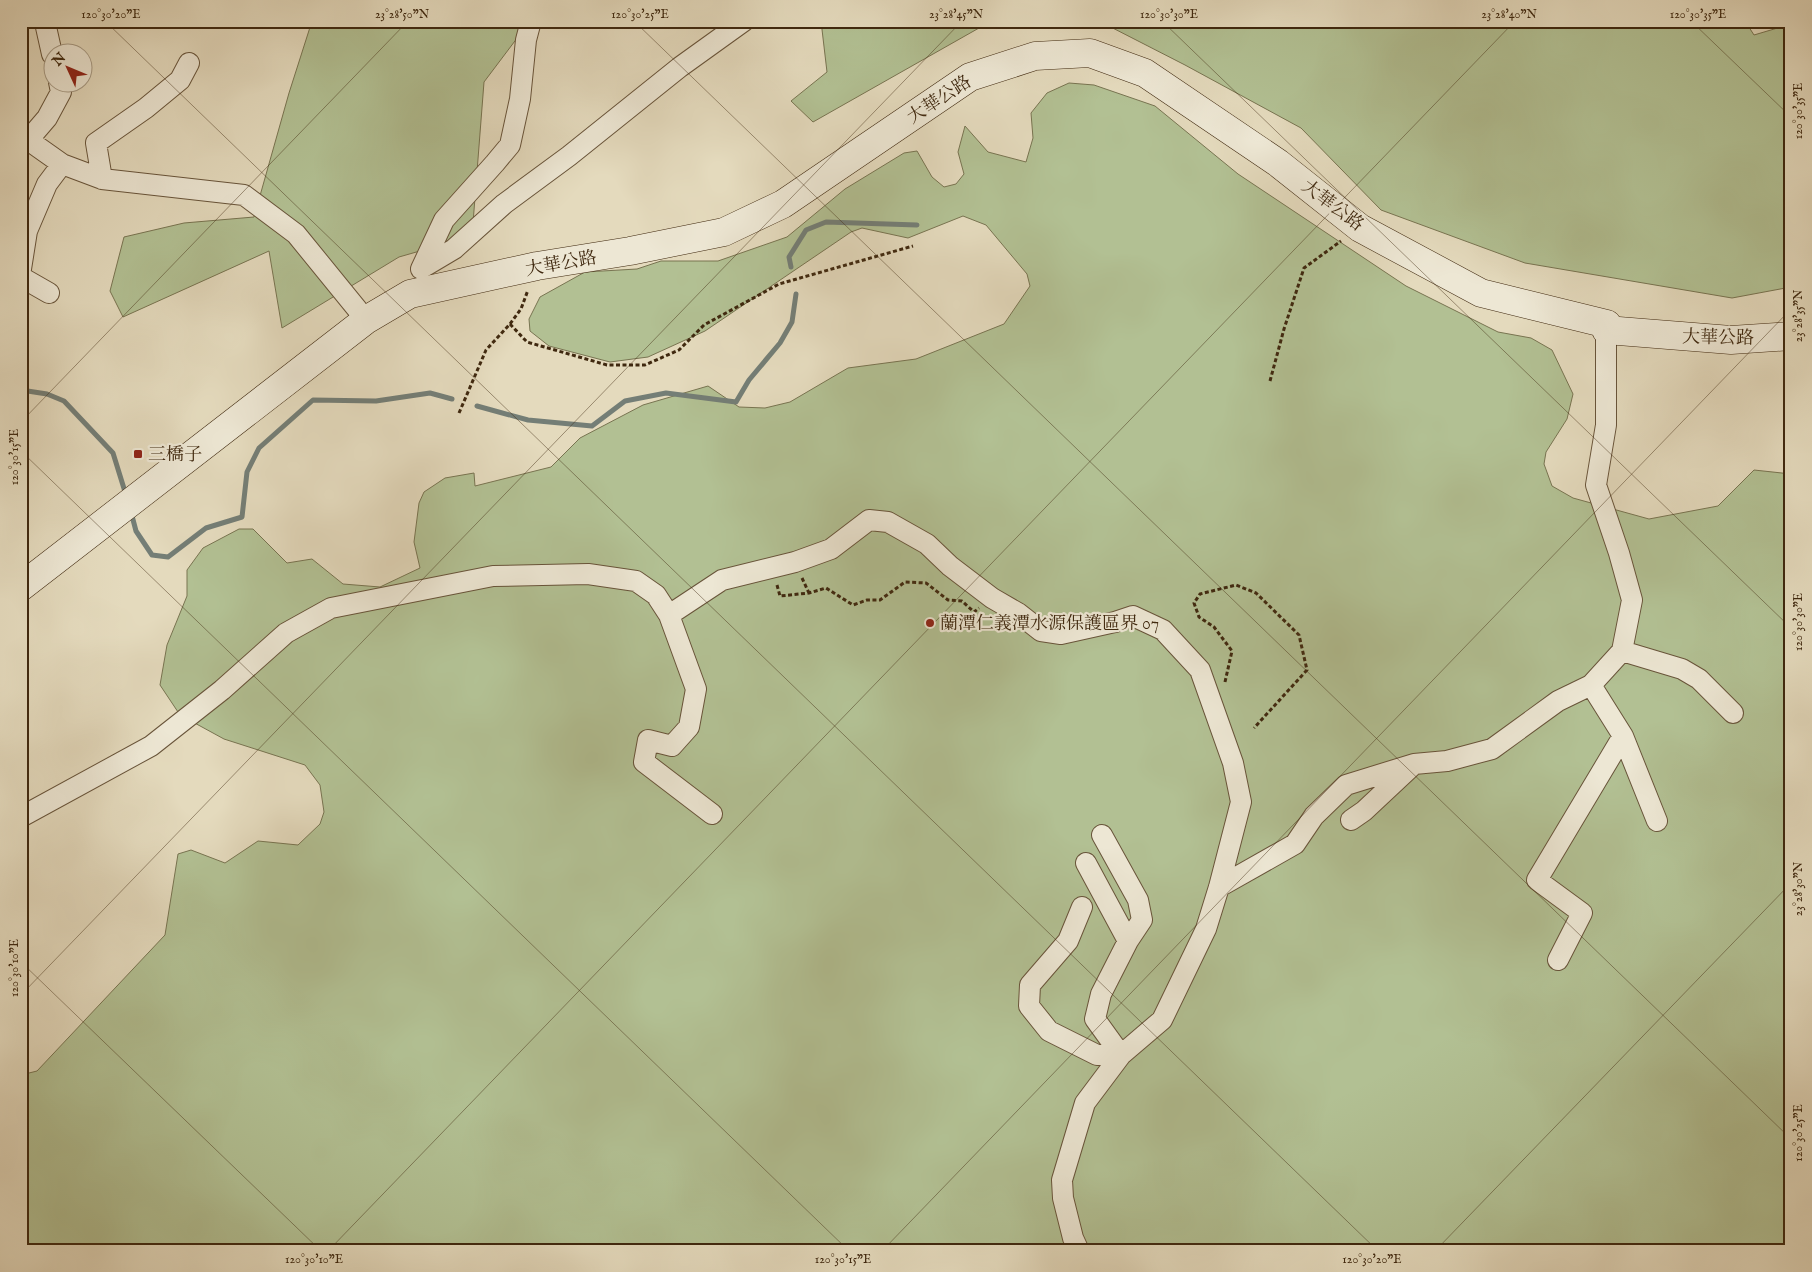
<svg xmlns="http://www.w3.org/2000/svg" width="1812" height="1272" font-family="'IM FELL English','Noto Serif TC',serif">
	<rect width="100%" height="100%" fill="#e4dabd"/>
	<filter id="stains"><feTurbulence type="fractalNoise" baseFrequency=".004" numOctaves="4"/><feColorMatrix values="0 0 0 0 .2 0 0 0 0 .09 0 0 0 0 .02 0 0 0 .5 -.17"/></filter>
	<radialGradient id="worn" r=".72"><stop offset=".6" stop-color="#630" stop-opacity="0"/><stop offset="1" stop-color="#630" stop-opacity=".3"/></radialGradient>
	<path fill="#b2c093" stroke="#787451" d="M312,21H530L484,82L472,236L399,257L282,328L269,251L123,317L110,291L124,237L184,223L254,217L289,93Z
		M821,21H1004L979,28L813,122L791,101L827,72Z
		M1099,21H1745L1754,35L1791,24V287L1732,298L1525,263L1381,210L1301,128L1185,65Z
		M1069,83L1094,85L1155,106L1238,174L1406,286L1498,332L1531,338L1552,350L1573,394L1567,419L1546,452L1544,464L1552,486L1573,498L1649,519L1718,506L1754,470L1791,474V970L1788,984L1791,988V1251H21V1075L37,1071L165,935L178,854L191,850L225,863L258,841L298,845L320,824L324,812L320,785L305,765L224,739L180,715L160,685L167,645L187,596V570L203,548L239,529H253L287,563L312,559L343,584L380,587L420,568L414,542L419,503L424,492L445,478L474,473L475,486L551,467L580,438L643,405L708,386L739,407L765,408L790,402L848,368L916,359L1004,324L1030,286L1027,274L986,225L963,216L908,238L862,228L851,232L705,331L648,357L610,362L549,346L530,331L529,319L540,297L585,272L637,269L661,261H718L787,237L845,189L904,153L917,151L932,177L944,187L956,184L964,174L958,152L965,126L988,152L1026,162L1033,138L1031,113L1047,93Z"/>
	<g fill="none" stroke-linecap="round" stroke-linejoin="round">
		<path stroke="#747e76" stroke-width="5" d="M791,267L789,257L806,230L826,222L917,225
			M21,390L47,394L64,401L113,453L126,495
			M477,406L528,420L592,426L625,401L666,393L736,402L749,380L780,343L792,322L796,294
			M131,512L136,531L152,555L168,557L206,528L242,517L247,472L259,448L313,400L376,401L430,393L452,399"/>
		<defs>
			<path id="street" d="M49,21L46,27L52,54
				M21,135L62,164L102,179L244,195L296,234L366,320
				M29,139L47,118L61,92L59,82
				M102,179L96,143L146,108L180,80L189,63
				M422,268L454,249L504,204L569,156L680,67L744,21
				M21,269L27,231L47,184L62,164
				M421,269L444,220L495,163L510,145L520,99L526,40L531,21
				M21,277L49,293
				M669,615L696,689L689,727L672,746L648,740L644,762L712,814
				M1622,651L1682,669L1699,679L1733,713
				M1623,736L1657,821
				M21,817L151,746L222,690L286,633L331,608L493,576L588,574L636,581L656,595L669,615L722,580L795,562L831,549L869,520L888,522L927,544L950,566L992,598L1018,613L1041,631L1061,634L1115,622L1133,616L1163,630L1200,670L1233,763L1241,802L1219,887L1206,929L1162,1020L1121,1055L1085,1103L1062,1180L1063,1198L1073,1238L1079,1251
				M1351,820L1364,811L1411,767
				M1102,835L1138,900L1142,920L1128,941L1101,994L1095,1019L1121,1055
				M1086,863L1128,941
				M1219,887L1295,844L1314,816L1346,785L1414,764L1447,761L1492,749L1558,701L1591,685L1622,651L1632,600L1619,553L1596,485L1606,425V330
				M1082,907L1068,941L1030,985L1029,1006L1049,1031L1097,1055H1121
				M1558,960L1582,913L1537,880L1623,736L1591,685"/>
			<path id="secondary" d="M21,587L366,320L410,294L537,266L630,251L724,232L783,204L970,77L1035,56L1090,53L1145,73L1278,163L1360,228L1481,293L1607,324L1606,330L1731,340L1791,336"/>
		</defs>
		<use href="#street" stroke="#68543a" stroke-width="22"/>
		<use href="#secondary" stroke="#3f280f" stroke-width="29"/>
		<path stroke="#3f280f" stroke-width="3" stroke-dasharray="4 2.5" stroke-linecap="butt" d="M510,324L527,342L607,365H645L679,350L704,325L779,284L913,246
			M1270,381L1284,329L1304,268L1341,241
			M459,413L486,350L510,324L521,309L528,290
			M802,578L809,593
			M777,585L780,596L809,593L826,588L853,605L867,600H880L905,582L926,583L948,600L962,601L974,612L979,608
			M1225,682L1232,651L1214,627L1199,617L1194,603L1200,594L1236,585L1256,593L1299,635L1307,670L1254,728"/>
		<use href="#street" stroke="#ede7d4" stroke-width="20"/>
		<use href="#secondary" stroke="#ede7d4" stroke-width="28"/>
	</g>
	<path fill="none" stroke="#3f280f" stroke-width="1" stroke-opacity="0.45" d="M105,21L1378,1251M634,21L1791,1139M1162,21L1791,628M1691,21L1791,117M21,422L408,21M21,451L849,1251M21,962L321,1251M21,995L962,21M328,1251L1515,21M882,1251L1791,309M1435,1251L1791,883"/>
	<g fill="#8f2418" stroke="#ede7d4" stroke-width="2">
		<rect x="133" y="449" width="10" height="10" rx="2.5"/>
		<circle cx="930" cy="623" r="5"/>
	</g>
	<g text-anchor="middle" stroke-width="4.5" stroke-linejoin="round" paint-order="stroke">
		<g font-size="18" fill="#3f280f" stroke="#ede7d4">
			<text transform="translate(939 99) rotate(-33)" y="6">大華公路</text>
			<text transform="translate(1333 205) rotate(37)" y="6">大華公路</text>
			<text transform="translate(561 263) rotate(-10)" y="6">大華公路</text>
			<text transform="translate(1718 337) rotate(1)" y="6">大華公路</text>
		</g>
		<g font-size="18" fill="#3f280f" stroke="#ede7d4" text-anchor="start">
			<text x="148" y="460">三橋子</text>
			<text x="940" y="629">蘭潭仁義潭水源保護區界 07</text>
		</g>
	</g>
	<rect width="1812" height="1272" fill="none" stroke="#e4dabd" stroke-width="55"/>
	<g transform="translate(68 68) rotate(314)"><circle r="24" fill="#ede7d4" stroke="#a79b85"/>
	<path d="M0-4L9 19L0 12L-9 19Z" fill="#8f2418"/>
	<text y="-8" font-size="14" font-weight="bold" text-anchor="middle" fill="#3f280f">N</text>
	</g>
	<rect x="28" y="28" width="1756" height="1216" fill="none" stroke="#3f280f" stroke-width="2"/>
	<g font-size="12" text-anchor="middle" fill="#3f280f">
		<text x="111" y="18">120°30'20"E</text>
		<text x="402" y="18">23°28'50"N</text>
		<text x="640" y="18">120°30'25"E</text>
		<text x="956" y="18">23°28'45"N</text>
		<text x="1169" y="18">120°30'30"E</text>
		<text x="1509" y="18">23°28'40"N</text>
		<text x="1698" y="18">120°30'35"E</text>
		<text transform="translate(1798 111) rotate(-90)" y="4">120°30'35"E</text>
		<text transform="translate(1798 316) rotate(-90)" y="4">23°28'35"N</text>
		<text transform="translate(14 457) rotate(-90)" y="4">120°30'15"E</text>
		<text transform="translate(1798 622) rotate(-90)" y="4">120°30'30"E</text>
		<text transform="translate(1798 889) rotate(-90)" y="4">23°28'30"N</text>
		<text transform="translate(14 968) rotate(-90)" y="4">120°30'10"E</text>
		<text transform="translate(1798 1133) rotate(-90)" y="4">120°30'25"E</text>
		<text x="314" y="1263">120°30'10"E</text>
		<text x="843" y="1263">120°30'15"E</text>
		<text x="1372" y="1263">120°30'20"E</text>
	</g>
	<rect width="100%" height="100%" filter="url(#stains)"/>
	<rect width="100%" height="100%" fill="url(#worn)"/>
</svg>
